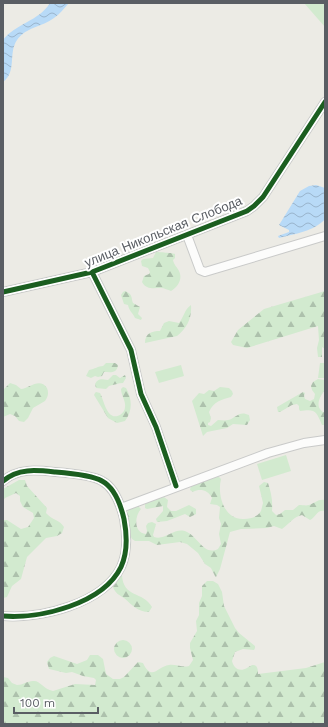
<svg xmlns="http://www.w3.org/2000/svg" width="328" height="727" font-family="'Work Sans',sans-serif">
	<defs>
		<pattern id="forest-firs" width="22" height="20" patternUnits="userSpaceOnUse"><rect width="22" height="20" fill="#d2eacf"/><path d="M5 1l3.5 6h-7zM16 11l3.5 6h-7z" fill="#adc1ac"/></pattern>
		<pattern id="water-waves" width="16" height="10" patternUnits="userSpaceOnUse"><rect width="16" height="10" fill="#b8daf7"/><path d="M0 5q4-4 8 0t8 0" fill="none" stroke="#99b4cc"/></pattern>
	</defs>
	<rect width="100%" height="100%" fill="#ecebe5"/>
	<path fill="url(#forest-firs)" d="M156,252C158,252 174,253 175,254V258L173,260C174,265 177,267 179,271C183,279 178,287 171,291C168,290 164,288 161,288C154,288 146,290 142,282L144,276L149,274L150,272L148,268L142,266L141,261L143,259L153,258Z
		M125,291C133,294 131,298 133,303L140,307L138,314L142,318L141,320L135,318C133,313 129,311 128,305L124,304L121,295L123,292Z
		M325,291V349L322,347V357H318L317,348L319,340L318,326L247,348L233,345L231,342L238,330L264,309Z
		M191,305C192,318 187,328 177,336L145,343C145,333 152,331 160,331L164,323L169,321L179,323C184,317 184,310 191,305Z
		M106,363H115L118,365C117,374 110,372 104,372L102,376L98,377L95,376L91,378L86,376L89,370C95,369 98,366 103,366Z
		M113,375H116L120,378L125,375L126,378L123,383C118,383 114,385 109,386L106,389L96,388L95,384C99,377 102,380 108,380Z
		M318,379L325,380V390C321,394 316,404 320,409C321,411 323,412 325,413V425H322C316,411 316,409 300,411L299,409V406L297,404L292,405L280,412H278L277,407L303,392L305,393L304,396L305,399L310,401L314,399L315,394L312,390L311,386L313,382Z
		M10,383L16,385L21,389C29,388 40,377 47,388C49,393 48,397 45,401L33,408L28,418L24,422L19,421L15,416L10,414L3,417V390Z
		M123,387L126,388C132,398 133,411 125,421L117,423L108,418L94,395L95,393L96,392L100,393C104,400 107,422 120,415C123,413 125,410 125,407C126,401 121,395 121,389Z
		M220,387L229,388L232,391L233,394L231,397C221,400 214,401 209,412L211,418L210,422L208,423V425L211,426L218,420C221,420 225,421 228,420C236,418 239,410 249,415L250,420L247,425L233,424L227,428L207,432L203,436L192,401L199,393L204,394L209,390L214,391Z
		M217,477H219L221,479C217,495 224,520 244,519C251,519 257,517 261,511L263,503L259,486L264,482L268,483C271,492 273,501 272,511L276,515L280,514L285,510H293L299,505C303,505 306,506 309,505C316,503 317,499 325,500V511C317,509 316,517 310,520L302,515C293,517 289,524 282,529L274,526L267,528L241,529L230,532L220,569L216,577L215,576L211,568L205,564L198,553L187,544L180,542L157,545L149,541H135L132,539L130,535V526L127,513L129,509L138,506L141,509C134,517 134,533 146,534L147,531L146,526L148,523L152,522L156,524L153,535L154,537C166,541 175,526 187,532C198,537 204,556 218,549L221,544L219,534L221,524L219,518L220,507L217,505L210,504L212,498C208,490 200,488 193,492L190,490L191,486Z
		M19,480H25L27,486L47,508L46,513C52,520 60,520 64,527L62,533L57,536L46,538L27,557L21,579L12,586L7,597L3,598V520H7L21,529L28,527L34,518L33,513L23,507L20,501V496L16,493L5,498L3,501V489Z
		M164,497L168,500L167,507L171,511H176L189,505L196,509V514L190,517L185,514L167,521L157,522L156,519L163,511V506L147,509L145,508V503Z
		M122,575C123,598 143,591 152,607L149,612C138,612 132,605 124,598C119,595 115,593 113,587Z
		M207,581H213L218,584L222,592L224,606L235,628L239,633L255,646V648L254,650L243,649L235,652L232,661C234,669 240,672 247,668C247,668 252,665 252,665C258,664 258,671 258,674L306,668L325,662V724H3V677L8,678L12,683L17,685C23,685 27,681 33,681C40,680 43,689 53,691L75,684L95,685L96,680L94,678L83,676L72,672L66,673L49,669L47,662L50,658L54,656L77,664L87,660L90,655H98L103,659L106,674L113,679H120L124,677L138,662L143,663C152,682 158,666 169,665C176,664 182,668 189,666L193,660L190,648V643L197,631L196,621L199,615V603L202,596V586Z
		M114 649a9 9 0 1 1 18 0a9 9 0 1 1-18 0Z"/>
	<path fill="#d2eacf" d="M304,3H325V27Z
		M320,363H325V378H318Z
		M181,365L184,376L159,383L155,372Z
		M286,455L291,471L262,480L257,464Z"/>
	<path fill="url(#water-waves)" d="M50,3H69C64,8 60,14 54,18C42,27 26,27 17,40C8,53 17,72 3,82V40C15,24 39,21 50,3Z
		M316,185L325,188V219C315,231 294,234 279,238L278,236L289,232V230L279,225L300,191L309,186Z"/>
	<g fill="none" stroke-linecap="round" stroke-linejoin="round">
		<defs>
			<path id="minor" d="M187,235L200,270L205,272L325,236
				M92,272L131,350L141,394L156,427L176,486
				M3,292L92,272L247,211L254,206L263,197L325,102
				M3,481C18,468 36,470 55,472C67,473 92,475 102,481C115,488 121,506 124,519C127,535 128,552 121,567C103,604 40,619 3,616
				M121,508L268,453L304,443L325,440"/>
		</defs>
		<use href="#minor" stroke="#c9cac9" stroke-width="10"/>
		<use href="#minor" stroke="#fcfcfb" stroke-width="8"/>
		<defs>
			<path id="cycleway" d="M92,272L131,350L141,394L156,427L176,486
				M3,292L92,272L247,211L254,206L263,197L325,102
				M3,481C18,468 36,470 55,472C67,473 92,475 102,481C115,488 121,506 124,519C127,535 128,552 121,567C103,604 40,619 3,616"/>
		</defs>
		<use href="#cycleway" stroke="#fff" stroke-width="8"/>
		<use href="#cycleway" stroke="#1b5e20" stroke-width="5"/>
	</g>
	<g text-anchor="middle" stroke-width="4" stroke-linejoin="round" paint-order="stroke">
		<g font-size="13" fill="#5a5e64" stroke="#fff">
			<text transform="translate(163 231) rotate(-22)" y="5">улица Никольская Слобода</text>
		</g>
	</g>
	<rect width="328" height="727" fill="none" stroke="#5a5e64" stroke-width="8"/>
	<path d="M14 707v6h84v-6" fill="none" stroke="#5a5e64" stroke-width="2"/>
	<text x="20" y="707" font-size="12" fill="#5a5e64" stroke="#ffffff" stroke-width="3" paint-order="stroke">100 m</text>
</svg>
